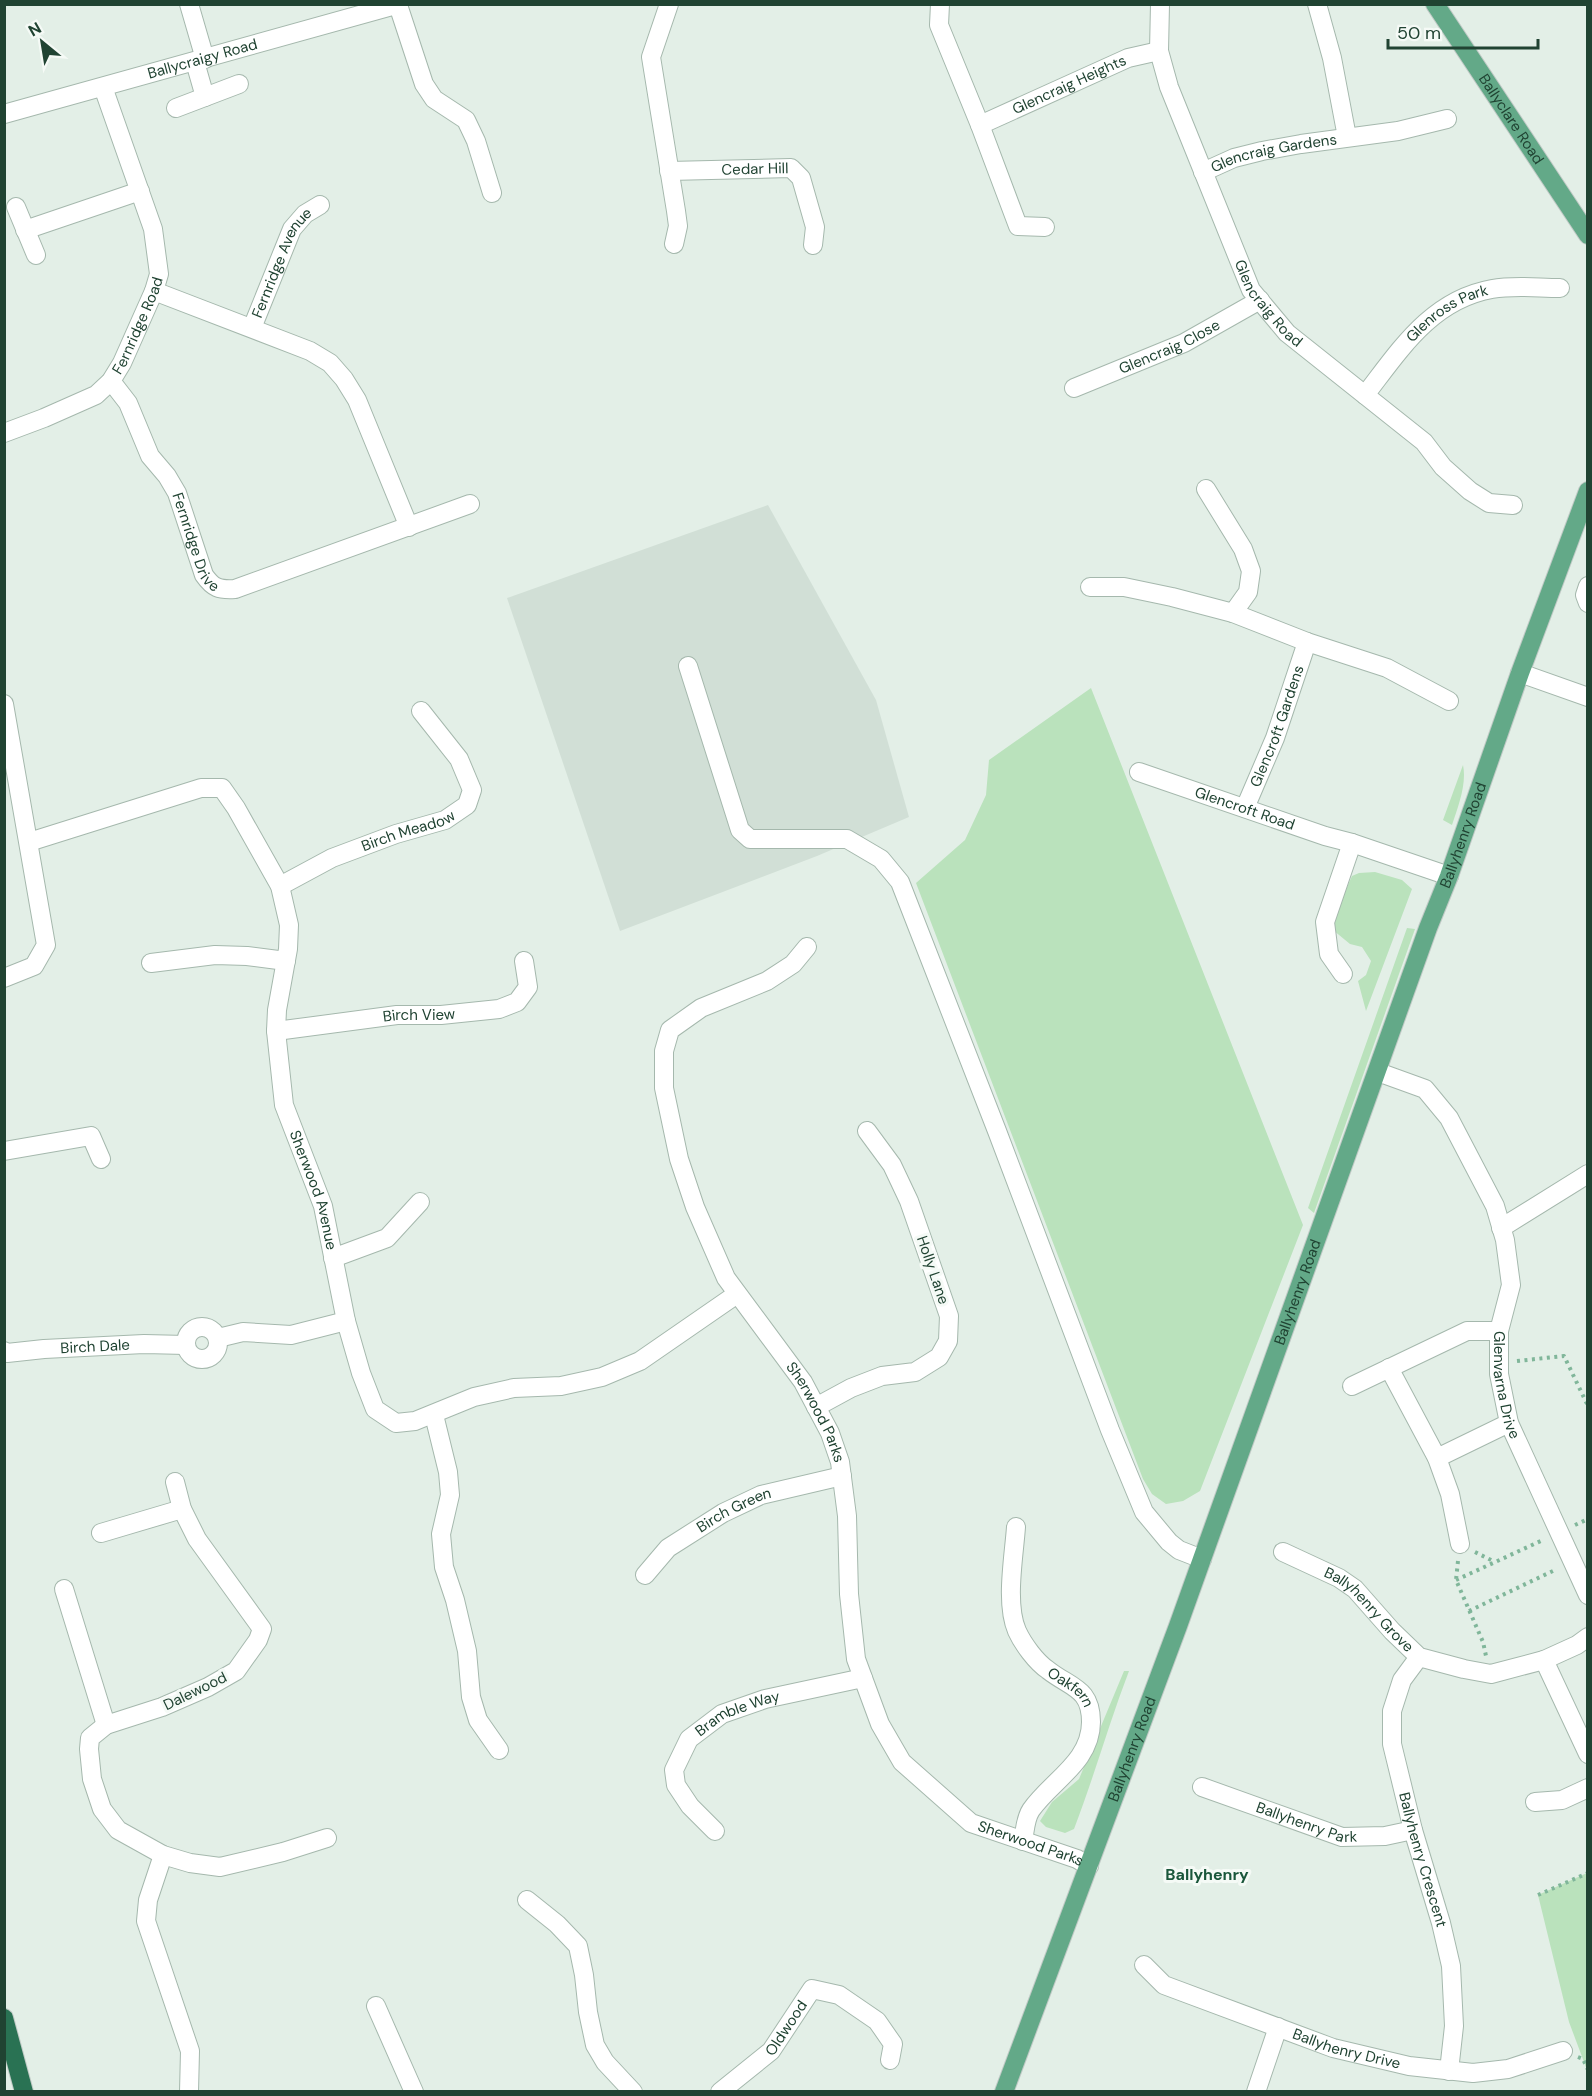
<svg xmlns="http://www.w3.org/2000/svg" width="1592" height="2096" font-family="'DM Sans',sans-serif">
	<rect width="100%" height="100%" fill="#e3efe7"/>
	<path fill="#d1dfd6" d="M768,505L876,700L909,817L817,856L620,931L507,598Z"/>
	<path fill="#bae2bc" d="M1091,688L1303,1225L1200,1491L1183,1501L1166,1504L1152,1494L1143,1479L916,883L965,840L986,795L989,760Z
		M1463,765C1467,784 1458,807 1452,825L1443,820Z
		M1375,872L1402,880L1412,889L1366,1011L1358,981L1366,975L1371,961L1362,947L1350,944L1333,930L1335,914L1352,876L1359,873Z
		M1407,928L1415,929L1314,1213L1308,1208Z
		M1124,1671H1129C1109,1723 1094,1777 1074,1829L1065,1833L1046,1827L1040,1821L1052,1802L1079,1779Z
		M1587,1873V2070L1569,2022L1538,1895Z"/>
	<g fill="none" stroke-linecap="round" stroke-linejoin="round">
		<defs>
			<g id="minor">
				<path d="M189,4L205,59"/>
				<path d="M669,4L651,57L676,211L678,226L674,244"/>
				<path d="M940,4L939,25L980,125L1018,226L1045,227"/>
				<path id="s1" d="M1160,4L1159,51L1169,87L1251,290L1287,333L1424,442L1443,467L1470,491L1489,503L1513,505"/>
				<path d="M1317,4L1332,58L1347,137"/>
				<path d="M398,5L424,84L434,99L466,120L476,141L492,193"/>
				<path d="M195,62L205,97"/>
				<path d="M176,108L239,84"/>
				<path id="s2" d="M4,114L399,4"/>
				<path id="s3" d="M980,125L1128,58L1159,51"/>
				<path id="s4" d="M669,171L791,168L801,178L815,227L813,245"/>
				<path id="s5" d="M1203,172L1234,158L1262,151L1301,144L1398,131L1447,119"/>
				<path d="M16,207L36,255"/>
				<path d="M25,230L140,191"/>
				<path d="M154,291L310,351L330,363L344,379L357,400L409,527"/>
				<path id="s6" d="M252,328L292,229L305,214L320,205"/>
				<path id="s7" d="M111,381L128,403L150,456L167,476L177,493L204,575C213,588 219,590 235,589L470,504"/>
				<path id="s8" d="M1074,388L1184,343L1260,300"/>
				<path id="s9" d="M1365,395C1400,350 1431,300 1492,289C1514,285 1538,288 1560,288"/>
				<path id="s10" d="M4,433L44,418L96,395L111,381L122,363L154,291L159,274L153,229L103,87"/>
				<path d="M1206,489L1243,549L1251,571L1248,592L1233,613"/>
				<path d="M1588,586L1585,595L1588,603"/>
				<path d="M1090,587H1124L1172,597L1233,613L1307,642L1387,668L1449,701"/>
				<path d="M688,666L740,830L750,839H847L881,859L900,882L997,1131L1110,1430L1144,1512L1169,1542L1179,1550L1202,1559"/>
				<path d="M1520,673L1588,697"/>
				<path d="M4,704L46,945L34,966L4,978"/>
				<path id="s11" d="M1139,772L1325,836L1352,843L1449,876"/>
				<path id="s12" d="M1245,808L1275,738L1307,642"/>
				<path id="s13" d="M29,842L201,788H222L236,808L280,886L289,925L288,949L277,1010L276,1031L284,1105L323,1206L346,1321L361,1373L375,1409L396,1423L415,1421L474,1397L514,1388L561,1386L602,1377L640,1361L737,1294"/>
				<path id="s14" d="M280,886L332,858L396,834L445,820L467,805L472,790L459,759L421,711"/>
				<path id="s15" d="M807,947L793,964L767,981L701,1008L670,1030L664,1051V1088L679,1159L695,1207L726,1278L803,1382L830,1433L840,1462L847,1516L849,1594L856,1659L880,1724L902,1762L971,1823L1077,1859L1089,1866"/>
				<path d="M151,963L215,955L247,956L286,961"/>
				<path d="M1343,974L1329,954L1325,922L1352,843"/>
				<path id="s16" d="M276,1031L397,1015H441L499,1009L517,1002L528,987L524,961"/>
				<path id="s17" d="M1378,1072L1425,1089L1449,1118L1495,1206L1505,1240L1511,1285L1499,1331V1374L1509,1423L1588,1595"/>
				<path d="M4,1151L91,1136L101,1159"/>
				<path d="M1501,1228L1588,1174"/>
				<path d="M333,1258L387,1238L420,1202"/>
				<circle cx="202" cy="1343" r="16"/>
				<path d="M218,1338L243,1332L291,1335L346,1321"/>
				<path id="s18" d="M4,1351L7,1353L44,1349L144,1344L186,1345"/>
				<path d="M1389,1368L1437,1458L1450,1494L1460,1544"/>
				<path d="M1352,1386L1467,1331H1499"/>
				<path d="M816,1407L851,1388L882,1376L915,1372L939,1357L948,1341L949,1316L909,1201L892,1165L867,1131"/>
				<path d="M434,1415L448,1472L450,1495L441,1534L444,1567L455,1600L467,1651L471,1697L478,1720L499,1750"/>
				<path d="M1437,1458L1509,1423"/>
				<path d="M175,1482L182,1509L197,1539L262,1629L258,1640L236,1671L208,1687L162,1707L106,1725L90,1738L89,1749L92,1779L102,1809L118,1830L163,1855L190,1863L220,1867L283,1852L327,1838"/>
				<path id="s19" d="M1016,1527C1014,1556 1005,1604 1017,1631C1023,1644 1036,1662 1048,1670C1071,1688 1091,1688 1091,1722C1091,1762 1051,1781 1031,1810C1025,1819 1025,1831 1023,1841"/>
				<path d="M101,1533L182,1509"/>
				<path id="s20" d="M1283,1552L1339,1578L1355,1589L1392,1631L1419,1657L1464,1669L1491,1674L1544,1660L1577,1645L1588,1637"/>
				<path id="s21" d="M645,1575L668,1548L723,1513L761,1495L842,1476"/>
				<path d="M64,1589L106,1725"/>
				<path id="s22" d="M1419,1657L1402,1680L1392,1711V1744L1413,1830L1441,1923L1451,1966L1454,2026L1449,2071"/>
				<path d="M1544,1660L1588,1754"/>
				<path id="s23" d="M1202,1787L1342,1837L1385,1836L1413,1830"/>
				<path d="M1535,1802L1562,1800L1588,1788"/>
				<path id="s24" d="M715,1831L690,1806L676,1785L674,1770L689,1739L722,1714L765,1699L863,1678"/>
				<path d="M163,1855L148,1900L146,1921L190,2051L189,2092"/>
				<path d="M527,1900L557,1924L578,1946L584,1975L588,2012L595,2045L605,2062L633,2092"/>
				<path id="s25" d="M1144,1965L1164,1985L1333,2048L1409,2066L1473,2073L1508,2069L1563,2051"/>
				<path d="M376,2006L414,2092"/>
				<path id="s26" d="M720,2092L771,2051L812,1989L839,1995L877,2021L893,2044L890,2060"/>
				<path d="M1256,2092L1278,2027"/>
			</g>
			<g id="major">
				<path id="s27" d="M1435,4L1588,235"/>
				<path id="s28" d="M1004,2092L1178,1626L1428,928L1449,876L1520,673L1588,491"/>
			</g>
			<path id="highway" d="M4,2018L24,2092"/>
		</defs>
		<use href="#minor" stroke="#a5b8ad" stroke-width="20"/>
		<use href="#major" stroke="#c1cac6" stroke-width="20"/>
		<use href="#highway" stroke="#c1cac6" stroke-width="20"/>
		<path stroke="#80b69a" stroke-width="4" stroke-dasharray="3 4.5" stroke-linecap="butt" d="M1517,1361L1564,1356L1588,1406
			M1575,1525L1588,1519
			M1475,1552L1495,1562
			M1458,1561L1456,1580L1483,1642L1486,1656
			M1456,1580L1543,1540
			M1469,1611L1557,1569
			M1538,1895L1588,1873
			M1578,2057L1583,2059L1588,2070"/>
		<use href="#minor" stroke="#fff" stroke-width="18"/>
		<use href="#major" stroke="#63a988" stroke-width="18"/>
		<use href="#highway" stroke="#297253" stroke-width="18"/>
	</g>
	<g text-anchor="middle" stroke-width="6" stroke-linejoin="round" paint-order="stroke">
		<g font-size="15" fill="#204332" stroke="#f5faf6">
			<text dy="5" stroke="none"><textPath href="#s2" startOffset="206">Ballycraigy Road</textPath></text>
			<text dy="5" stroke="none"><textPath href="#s3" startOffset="98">Glencraig Heights</textPath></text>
			<text dy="5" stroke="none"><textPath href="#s27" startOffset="138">Ballyclare Road</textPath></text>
			<text dy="5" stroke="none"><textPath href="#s5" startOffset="74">Glencraig Gardens</textPath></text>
			<text dy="5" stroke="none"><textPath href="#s4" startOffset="86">Cedar Hill</textPath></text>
			<text dy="5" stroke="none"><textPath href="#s6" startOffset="72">Fernridge Avenue</textPath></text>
			<text dy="5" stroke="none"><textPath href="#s1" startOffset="324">Glencraig Road</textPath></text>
			<text dy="5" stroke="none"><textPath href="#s9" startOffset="118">Glenross Park</textPath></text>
			<text dy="5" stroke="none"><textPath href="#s10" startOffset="182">Fernridge Road</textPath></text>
			<text dy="5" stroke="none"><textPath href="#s8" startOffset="104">Glencraig Close</textPath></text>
			<text dy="5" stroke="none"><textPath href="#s7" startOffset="184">Fernridge Drive</textPath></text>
			<text dy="5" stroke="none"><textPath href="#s12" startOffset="88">Glencroft Gardens</textPath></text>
			<text dy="5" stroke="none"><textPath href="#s11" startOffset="112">Glencroft Road</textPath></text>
			<text dy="5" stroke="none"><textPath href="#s14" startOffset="140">Birch Meadow</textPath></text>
			<text dy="5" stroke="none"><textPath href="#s28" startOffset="1338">Ballyhenry Road</textPath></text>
			<text dy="5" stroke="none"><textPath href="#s16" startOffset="144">Birch View</textPath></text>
			<text dy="5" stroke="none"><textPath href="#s13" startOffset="627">Sherwood Avenue</textPath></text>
			<text transform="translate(933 1270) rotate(71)" y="5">Holly Lane</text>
			<text dy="5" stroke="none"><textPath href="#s28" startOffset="852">Ballyhenry Road</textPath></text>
			<text dy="5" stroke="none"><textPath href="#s18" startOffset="92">Birch Dale</textPath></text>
			<text dy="5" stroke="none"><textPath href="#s17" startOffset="370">Glenvarna Drive</textPath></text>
			<text dy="5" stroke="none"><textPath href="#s15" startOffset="584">Sherwood Parks</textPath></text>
			<text dy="5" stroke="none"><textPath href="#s21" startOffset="112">Birch Green</textPath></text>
			<text dy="5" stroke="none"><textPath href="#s20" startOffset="105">Ballyhenry Grove</textPath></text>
			<text dy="5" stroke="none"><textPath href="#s19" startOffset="184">Oakfern</textPath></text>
			<text transform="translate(195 1691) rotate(-26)" y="5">Dalewood</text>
			<text dy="5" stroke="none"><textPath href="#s24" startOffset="166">Bramble Way</textPath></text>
			<text dy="5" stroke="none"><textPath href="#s28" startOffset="366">Ballyhenry Road</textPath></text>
			<text dy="5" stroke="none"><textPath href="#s23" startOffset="111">Ballyhenry Park</textPath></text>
			<text dy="5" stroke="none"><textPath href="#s15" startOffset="1106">Sherwood Parks</textPath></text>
			<text dy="5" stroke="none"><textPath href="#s22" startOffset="214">Ballyhenry Crescent</textPath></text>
			<text dy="5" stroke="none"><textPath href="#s26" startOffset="93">Oldwood</textPath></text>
			<text dy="5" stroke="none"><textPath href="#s25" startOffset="222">Ballyhenry Drive</textPath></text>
		</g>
		<g font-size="16" font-weight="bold" fill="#1a573b" stroke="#f5faf6">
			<text x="1207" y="1880">Ballyhenry</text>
		</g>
	</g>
	<rect width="1592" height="2096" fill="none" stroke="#204332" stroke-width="12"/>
	<g transform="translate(42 42) rotate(330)" stroke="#f5faf6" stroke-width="4.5" paint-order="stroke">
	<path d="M0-4.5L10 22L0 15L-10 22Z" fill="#204332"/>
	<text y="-9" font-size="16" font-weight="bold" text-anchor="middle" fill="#204332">N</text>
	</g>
	<path d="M1388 39v9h150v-9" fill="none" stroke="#204332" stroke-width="3"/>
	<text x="1397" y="39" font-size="18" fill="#204332" stroke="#f5faf6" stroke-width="4.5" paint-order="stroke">50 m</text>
</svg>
